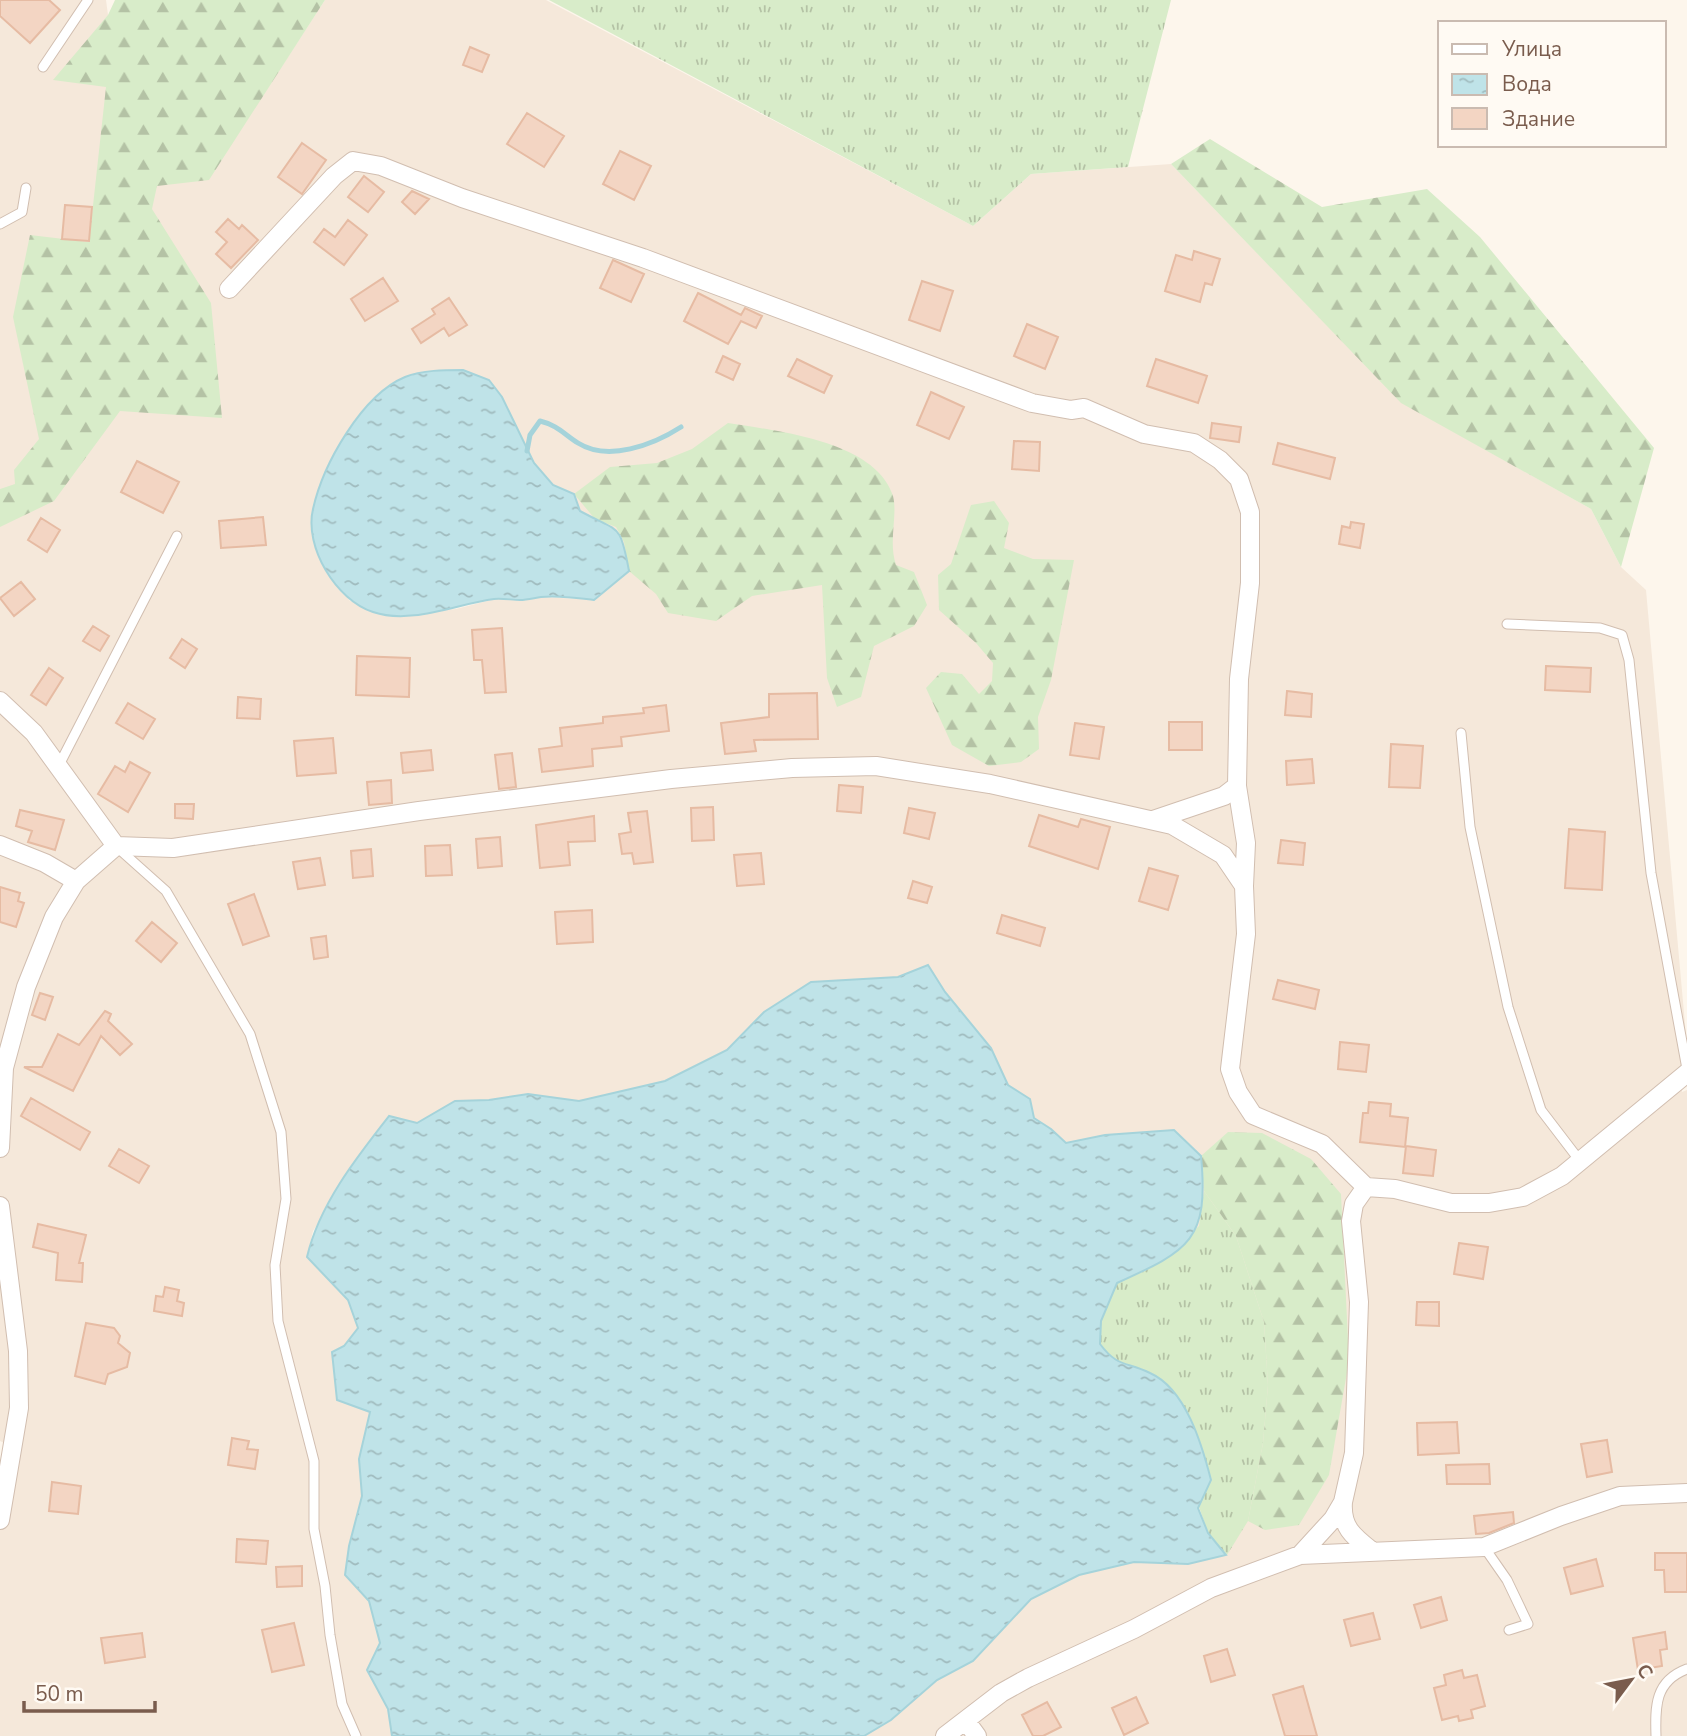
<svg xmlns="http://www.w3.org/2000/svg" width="1687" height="1736" font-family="'Nunito Sans',sans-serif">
	<defs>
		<pattern id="grass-tufts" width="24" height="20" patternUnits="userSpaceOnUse" patternTransform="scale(1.75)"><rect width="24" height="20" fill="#d8ecc9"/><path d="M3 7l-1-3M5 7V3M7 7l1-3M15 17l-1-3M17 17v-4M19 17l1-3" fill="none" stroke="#b4c2a5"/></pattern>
		<pattern id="forest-firs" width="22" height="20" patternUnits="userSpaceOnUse" patternTransform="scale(1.75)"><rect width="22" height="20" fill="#d8ecc9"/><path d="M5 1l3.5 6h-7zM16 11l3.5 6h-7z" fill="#b4c2a5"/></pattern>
		<pattern id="water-ripples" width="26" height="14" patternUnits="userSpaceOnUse" patternTransform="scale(1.75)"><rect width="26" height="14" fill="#bfe3e8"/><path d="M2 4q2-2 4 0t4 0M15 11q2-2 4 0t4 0" fill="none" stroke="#a0bbbe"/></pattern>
	</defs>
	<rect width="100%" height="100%" fill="#fdf6ec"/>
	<path fill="#f5e8da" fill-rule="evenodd" d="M0,0H106L108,15L282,66L325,0H546L973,226L1031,174L1171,164L1401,402L1591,509L1621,567L1646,590L1686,1035L1682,1092L1687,1090V1736H864L891,1720L937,1680L973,1661L1031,1599L1079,1575L1134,1562L1188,1564L1226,1554L1105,1135L1066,1143L1051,1129L1034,1118L1030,1099L1008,1085L991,1048L945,992L928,965L898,977L867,979L764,1012L727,1050L665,1081L579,1101L528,1094L489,1100L455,1101L417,1123L389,1116L313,1231L307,1257L348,1300L358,1329L344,1346L370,1412L359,1459L362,1496L349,1546L345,1575L369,1601L380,1643L367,1670L388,1709L392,1736H0V1468L4,1443L0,1441ZM512,416L520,438L534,463L554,485L574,494L580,510L595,519V600L543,597L524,600L495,599L456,609L403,614L350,601L325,569L315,542L312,511L340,442Z"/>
	<path fill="url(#grass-tufts)" d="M549,0H1171L1128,167L1031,174L973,226Z
		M1204,1191L1236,1236L1264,1322L1268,1385L1263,1443L1248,1521L1227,1555L1208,1533L1153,1374L1113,1360L1100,1344L1101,1321L1117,1283L1151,1268L1199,1226Z"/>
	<path fill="url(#forest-firs)" d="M115,0H325L209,180L157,186L152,209L211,303L222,418L120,411L54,501L0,527V489L15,484L14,470L39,439L13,317L30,235L89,242L106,87L53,80L108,15Z
		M1210,139L1322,207L1427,189L1480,237L1654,448L1621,567L1591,509L1401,403L1171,164Z
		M728,423C777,431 876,441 893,496C898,516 888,541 896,565L914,572L927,605L914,626L874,646L861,697L837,707L827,678L822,585L752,596L716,621L668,613L656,594L629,571L624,542L616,527L595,519L574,494L610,467L657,463L692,449Z
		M994,501L1009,523L1004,548L1033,559L1074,560L1051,680L1038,717L1039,749L1021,762L989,766L952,745L926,688L941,672L962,674L979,694L992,681L993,663L976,643L939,610L938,575L951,564L971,505Z
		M1228,1132L1262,1133L1311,1159L1341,1194L1349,1361L1329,1475L1299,1525L1265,1530L1248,1521L1263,1443L1268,1385L1264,1322L1236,1236L1204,1191L1201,1156Z"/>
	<path fill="url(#water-ripples)" stroke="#a5d3da" stroke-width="2" d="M463,370L489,380L502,397L534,463L553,485L574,494L580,511C620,533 620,522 629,571L594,600C577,598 559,595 541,597C534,598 527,600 520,600C512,600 502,598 494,599C456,604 411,625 373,612C336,600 304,547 313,509C323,464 362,395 405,377C422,370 445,370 463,370Z
		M928,965L945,992L991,1048L1008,1085L1030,1099L1034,1118L1051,1129L1066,1143L1105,1135L1174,1130L1201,1156C1209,1240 1190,1250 1117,1283L1101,1321L1100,1344C1118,1368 1126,1361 1150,1373C1186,1389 1202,1445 1211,1480L1198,1508L1208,1533L1226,1555L1188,1564L1134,1562L1079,1575L1031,1599L973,1661L937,1680L891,1720L864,1736H392L388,1709L367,1670L380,1643L369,1601L345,1575L349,1546L362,1496L359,1459L370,1412L337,1400L332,1352L344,1346L358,1328L348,1300L307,1257C319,1205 356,1158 389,1116L417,1123L455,1101L489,1100L528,1094L579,1101L665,1081L727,1050L764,1012L811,982L898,977Z"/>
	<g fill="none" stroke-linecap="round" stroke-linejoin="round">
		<path stroke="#a5d3da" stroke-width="5" d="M527,451L530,435L540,421C557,425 564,434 578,443C608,462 653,445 681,427"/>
	</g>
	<path fill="#f3d5c3" stroke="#e6bba3" stroke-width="2" d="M0,0H49L60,10L30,43L0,16Z
		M470,47L489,55L482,72L463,65Z
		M527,113L564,136L544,167L507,144Z
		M302,143L326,160L302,194L278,177Z
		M620,151L651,166L634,200L603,184Z
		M364,176L384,192L368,212L348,197Z
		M412,191L429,199L415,214L402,202Z
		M65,205L92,207L89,241L62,239Z
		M228,219L239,229L242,225L258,240L231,268L216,254L227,242L216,232Z
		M348,220L367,235L344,265L314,242L324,229L335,237Z
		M1194,251L1220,259L1212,285L1205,283L1200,302L1165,291L1176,255L1192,260Z
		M613,260L644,274L631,302L600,288Z
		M383,278L398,301L365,321L351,299Z
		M922,281L953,291L940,331L909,320Z
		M698,293L741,315L745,308L762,316L756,328L741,321L728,344L684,321Z
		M449,298L467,325L449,336L444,328L421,343L412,329L435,314L432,309Z
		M1027,324L1058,337L1045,369L1014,356Z
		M723,356L740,364L733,380L716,372Z
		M797,359L832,376L824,393L788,376Z
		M1156,359L1207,376L1198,403L1147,386Z
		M931,392L964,407L949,439L917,425Z
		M1212,423L1241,427L1239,442L1210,438Z
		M1014,441L1040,442L1039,471L1012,469Z
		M1278,443L1335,458L1330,479L1273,464Z
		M137,461L179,482L163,513L121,492Z
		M263,517L266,545L221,548L219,521Z
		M41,518L60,530L47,552L28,540Z
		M1351,522L1364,524L1360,548L1339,544L1342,526L1350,528Z
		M21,582L35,599L14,616L0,598Z
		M93,626L109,636L100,651L83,641Z
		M502,628L506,692L485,693L482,660H474L472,630Z
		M182,639L197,649L185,668L170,658Z
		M357,656L410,658L409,697L356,695Z
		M1546,666L1591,668L1590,692L1545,690Z
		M49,668L63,678L46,705L31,695Z
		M1287,691L1312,694L1311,717L1285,715Z
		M817,693L818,739L754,740L756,751L725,754L721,723L769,717V694Z
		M238,697L261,699L260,719L237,718Z
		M128,703L155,719L143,739L116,723Z
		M666,705L669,731L621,737L622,746L592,749L593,766L542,772L539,749L562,746L560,728L603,723V717L644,713L643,708Z
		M1169,722H1202V750H1169Z
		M1075,723L1104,727L1099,759L1070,755Z
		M333,738L336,773L297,776L294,741Z
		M1391,744L1423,746L1420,788L1389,787Z
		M431,750L433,770L403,773L401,753Z
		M512,753L516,787L499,789L495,755Z
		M1312,759L1314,783L1287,785L1286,761Z
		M130,762L150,773L128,812L98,794L115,766L125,772Z
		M391,780L392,803L369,805L367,782Z
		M839,785L863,787L861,813L837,811Z
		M175,804H194L193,819L175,818Z
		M713,807L714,840L692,841L691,808Z
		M909,808L935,813L929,839L904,833Z
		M20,810L64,820L55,850L28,842L32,831L16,826Z
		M647,811L653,862L634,864L632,853L622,854L619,834L631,832L628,813Z
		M1039,815L1078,827L1081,819L1110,827L1098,869L1029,846Z
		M594,816L595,841L568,842L570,865L540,868L536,825Z
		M1569,829L1605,832L1602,890L1565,888Z
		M500,837L502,866L478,868L476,839Z
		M1281,840L1305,843L1303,865L1278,863Z
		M450,845L452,875L426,876L425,846Z
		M371,849L373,876L353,878L351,851Z
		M761,853L764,884L737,886L734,855Z
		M320,858L325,885L298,889L293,862Z
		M1149,868L1178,876L1168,910L1139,901Z
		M913,881L932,887L927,903L908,898Z
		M0,887L20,893L18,901L24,903L16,927L0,922Z
		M254,894L269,936L243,945L228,904Z
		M592,910L593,942L557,944L555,912Z
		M1002,915L1045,928L1040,946L997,933Z
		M152,922L177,943L161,962L136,941Z
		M326,936L328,957L314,959L311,938Z
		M1278,980L1319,990L1315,1009L1273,999Z
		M40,993L53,997L45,1020L32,1015Z
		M105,1011L111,1014L108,1021L132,1044L120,1055L101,1036L73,1091L24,1067H42L58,1034L79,1045Z
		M1340,1042L1369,1045L1366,1072L1338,1069Z
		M31,1098L90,1132L80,1150L21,1116Z
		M1369,1102L1391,1104L1390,1116L1408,1118L1405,1147L1360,1142L1363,1113H1368Z
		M1406,1146L1436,1150L1433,1176L1403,1173Z
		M119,1149L149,1166L139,1183L109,1166Z
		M38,1224L86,1235L79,1263H83L82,1282L56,1280L58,1253L33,1247Z
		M1459,1243L1488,1247L1483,1279L1454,1274Z
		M165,1287L179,1290L177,1301L184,1303L182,1316L154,1311L156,1296L163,1297Z
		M1417,1302H1439V1326L1416,1325Z
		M86,1323L114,1328L120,1336L118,1343L130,1353L127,1367L108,1374L105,1384L75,1376Z
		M1457,1422L1459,1453L1418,1455L1417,1423Z
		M232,1438L249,1441L247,1449L258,1450L255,1469L228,1465Z
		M1607,1440L1612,1472L1587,1477L1581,1444Z
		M1489,1464L1490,1484H1447L1446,1465Z
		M52,1482L81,1486L78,1514L49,1511Z
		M1513,1512L1514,1523L1489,1533L1476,1534L1474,1516Z
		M237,1539L268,1541L266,1564L236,1562Z
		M1655,1553H1687V1592H1665L1664,1570H1655Z
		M1596,1559L1603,1586L1571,1594L1564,1568Z
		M302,1566V1586L277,1587L276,1567Z
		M1441,1597L1447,1620L1421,1628L1414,1605Z
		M1373,1613L1380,1639L1351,1646L1344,1620Z
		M294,1623L304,1665L272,1672L262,1630Z
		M1665,1632L1667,1649L1660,1650L1662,1666L1638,1670L1633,1638Z
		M142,1633L145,1657L105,1663L101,1638Z
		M1227,1649L1235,1675L1211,1682L1204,1656Z
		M1462,1670L1464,1678L1477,1675L1485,1706L1471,1710L1473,1718L1459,1721L1458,1716L1442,1720L1434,1688L1446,1685L1444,1675Z
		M1303,1686L1317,1736H1285L1273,1695Z
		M1136,1697L1148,1723L1124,1735L1112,1708Z
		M1047,1702L1061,1727L1043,1736H1033L1022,1715Z"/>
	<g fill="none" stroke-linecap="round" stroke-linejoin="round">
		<defs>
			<path id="lane" d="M43,67L88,0
				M0,224L22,212L26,188
				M1507,624L1600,628L1622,635L1629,660L1651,873L1687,1069
				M1461,733L1470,827L1508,1007L1541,1110L1580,1161
				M58,767L177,536
				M119,849L166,891L250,1034L281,1132L286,1199L275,1265L278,1321L314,1461V1529L325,1586L330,1635L342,1704L356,1736
				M1484,1547L1507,1580L1528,1624L1509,1630
				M1656,1736C1655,1706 1655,1681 1687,1669"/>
			<path id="street" d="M229,289L334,176L353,161L381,166L462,198L643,258L1032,403L1071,410L1084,408L1144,434L1194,443L1220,460L1239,479L1250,512V583L1239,679L1237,786L1224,796L1153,820
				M0,701L34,733L116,846
				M1237,786L1246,843L1244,886
				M0,845L45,863L76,881
				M0,1148L4,1068L26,987L54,917L76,881L116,846L173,848L419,811L671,779L792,768L876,766L990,784L1172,825L1223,855L1244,886L1246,934L1230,1069L1238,1092L1253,1115L1322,1144L1366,1187
				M0,1206L18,1351L19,1408L0,1520
				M1343,1502C1341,1528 1354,1537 1373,1552
				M1300,1555L1484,1547L1561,1516L1620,1496L1687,1493
				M966,1721L977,1736
				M945,1736L1001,1693L1028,1678L1134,1629L1211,1588L1300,1555L1333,1519L1343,1502L1354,1453L1359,1302L1351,1221L1354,1204L1366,1187L1395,1189L1451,1203H1489L1523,1197L1562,1176L1687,1073"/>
		</defs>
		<use href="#lane" stroke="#d1beb0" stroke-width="11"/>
		<use href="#street" stroke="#d1beb0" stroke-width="20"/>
		<use href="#lane" stroke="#fff" stroke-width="9"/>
		<use href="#street" stroke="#fff" stroke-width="18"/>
	</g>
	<rect x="1438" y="21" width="228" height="126" fill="#fffaf3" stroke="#cabbb1" stroke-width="2"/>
	<rect x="1452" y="44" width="35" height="10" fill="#ffffff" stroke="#cabbb1" stroke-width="2"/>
	<text x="1502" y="56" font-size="21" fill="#7a5c4d">Улица</text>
	<rect x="1452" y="74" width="35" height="21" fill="url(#water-ripples)" stroke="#cabbb1" stroke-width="2"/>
	<text x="1502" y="91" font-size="21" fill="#7a5c4d">Вода</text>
	<rect x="1452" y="108" width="35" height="21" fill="#f3d5c3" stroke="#cabbb1" stroke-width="2"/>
	<text x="1502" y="126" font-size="21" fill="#7a5c4d">Здание</text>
	<g transform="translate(1631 1680) rotate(58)" stroke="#fffaf3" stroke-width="5" paint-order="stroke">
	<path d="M0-5L12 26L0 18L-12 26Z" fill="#7a5c4d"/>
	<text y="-10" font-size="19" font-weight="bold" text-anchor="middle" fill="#7a5c4d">С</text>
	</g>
	<path d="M24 1701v10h131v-10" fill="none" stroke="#7a5c4d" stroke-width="3.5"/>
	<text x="35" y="1701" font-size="21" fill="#7a5c4d" stroke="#fffaf3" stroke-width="5" paint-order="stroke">50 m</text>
</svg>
